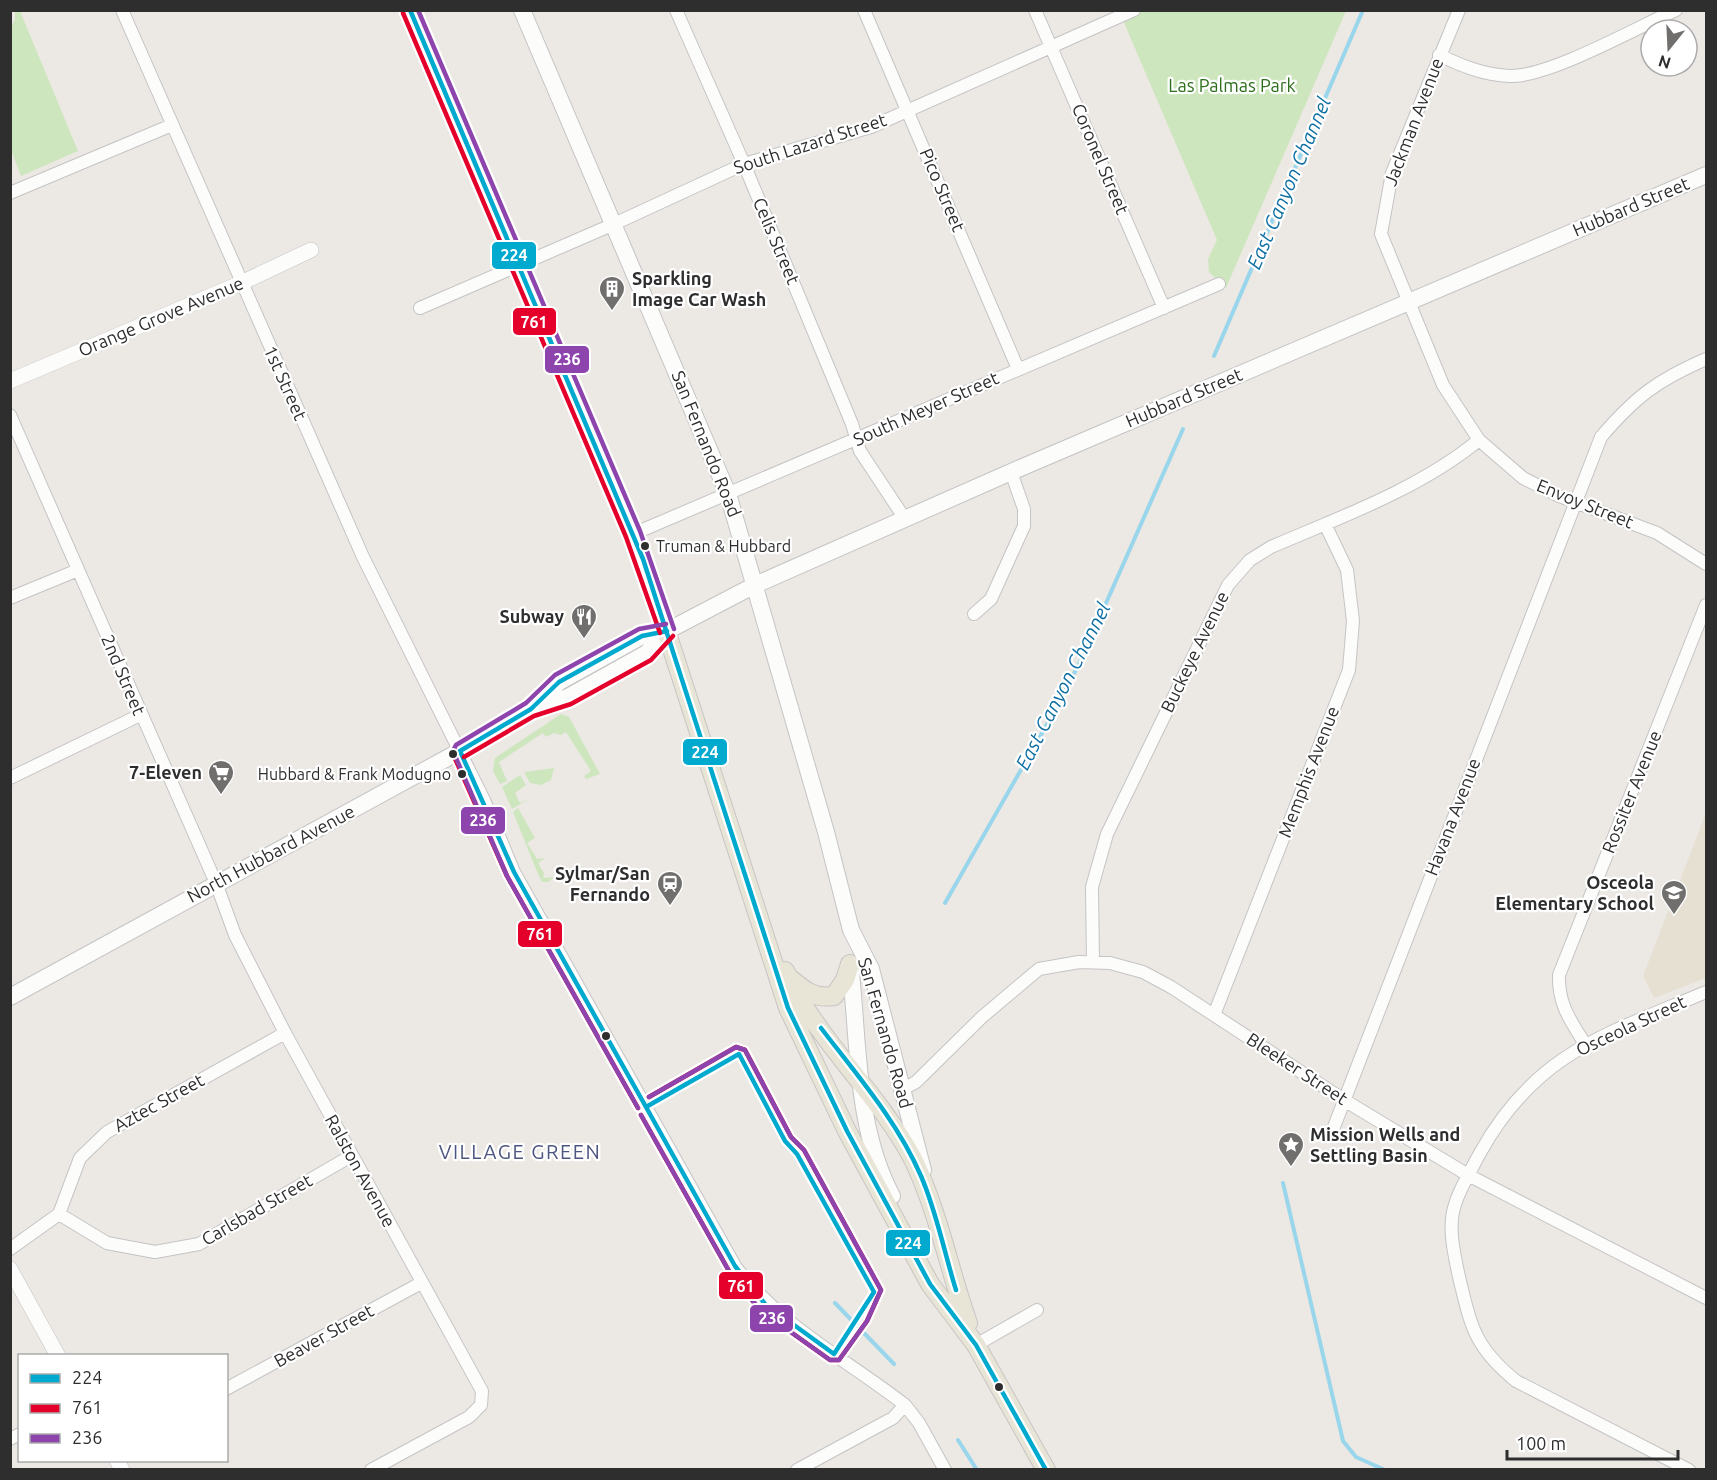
<svg xmlns="http://www.w3.org/2000/svg" width="1717" height="1480" font-family="Ubuntu,sans-serif">
	<rect width="100%" height="100%" fill="#ece8e4"/>
	<path fill="#e6e0d3" d="M1706,813V978L1654,998L1643,976Z"/>
	<path fill="#cee6be" d="M15,11H20L78,151L21,176L11,150L10,28L15,20Z
		M1119,11H1346L1226,288L1209,272L1208,259L1217,240Z
		M561,714L569,717L600,774L586,779L584,776L591,771L566,732L561,735L554,733L546,737L543,733L499,762L507,781L500,784L493,771L495,758Z
		M554,768L551,780L541,785L530,783L524,772Z
		M520,775L526,785L515,793L520,803L529,799L512,809L502,787Z
		M518,808L535,838L527,843L537,859L545,858L538,863L544,873L543,878L555,877L548,882H542L538,874L513,812Z"/>
	<g fill="none" stroke-linecap="round" stroke-linejoin="round">
		<path stroke="#99d6ec" stroke-width="4" d="M1214,356L1363,10
			M945,903L1050,719L1080,662L1183,429
			M1283,1183L1343,1441L1356,1457L1385,1470
			M835,1303L894,1364
			M958,1440L977,1470"/>
		<defs>
			<path id="minor" d="M122,10L363,557L484,800L514,872L735,1266C781,1327 846,1359 905,1405L919,1423L945,1470
				M676,10L744,164L852,424L860,451L905,519
				M864,10L1018,369
				M1035,10L1164,308
				M1459,10L1392,173L1381,234L1443,385L1479,440L1523,478L1559,496L1657,533L1706,564
				M1439,55C1462,66 1484,75 1510,76C1549,77 1636,28 1676,10
				M10,193L172,125
				M420,308L614,224L744,164L871,127L1134,10
				M10,415L216,883L235,935L285,1033L482,1391L481,1405L469,1417L371,1470
				M633,534L1219,284
				M10,598L78,570
				M974,614L991,599L1024,526V509L1011,472
				M10,778L140,715
				M1093,961L1092,887L1107,834L1228,585L1250,560L1271,547C1343,516 1419,489 1479,440
				M1214,1015L1349,670L1353,621L1347,570L1325,524
				M1585,1044C1570,1020 1558,1004 1559,975L1706,605
				M903,1089L916,1082L982,1017L1039,969L1079,962L1110,963L1143,972L1171,987L1344,1100L1468,1175L1706,1298
				M1332,1132L1601,437C1636,396 1658,380 1706,359
				M59,1214L107,1243L155,1252L199,1244L351,1156
				M10,1249L59,1214L80,1158L107,1132L285,1033
				M976,1345L1037,1310
				M226,1389L421,1283
				M10,1439L20,1434
				M797,1470L893,1418L905,1405
				M1689,1470L1516,1381C1474,1347 1471,1326 1459,1277C1445,1213 1450,1209 1480,1153C1536,1052 1607,1034 1706,992"/>
			<path id="tertiary" d="M10,381L241,283L311,250
				M10,1269L58,1356
				M117,1460L122,1470"/>
			<path id="secondary" d="M522,10L728,494L826,832L851,930L871,969L923,1170
				M535,708L568,697L647,653L667,631
				M850,964C859,1041 855,1127 892,1196
				M10,997L460,751L531,709L559,682L642,636L667,631L755,585L1011,472L1706,175"/>
			<path id="primary" d="M410,10L643,559L788,1008L847,1131L930,1284L976,1345L1046,1470
				M785,971C791,981 795,993 802,1003C835,1057 883,1102 913,1159C938,1211 949,1269 968,1323
				M792,980C805,991 815,999 834,996L845,980L850,964"/>
		</defs>
		<use href="#minor" stroke="#c5c4c5" stroke-width="14"/>
		<use href="#tertiary" stroke="#c5c4c5" stroke-width="16"/>
		<use href="#secondary" stroke="#c5c4c5" stroke-width="18"/>
		<use href="#primary" stroke="#c6c5c4" stroke-width="20"/>
		<use href="#minor" stroke="#fcfcfb" stroke-width="12"/>
		<use href="#tertiary" stroke="#fcfcfb" stroke-width="15"/>
		<use href="#secondary" stroke="#fcfcfb" stroke-width="16"/>
		<use href="#primary" stroke="#e8e4d6" stroke-width="18"/>
		<defs>
			<path id="bus-1" d="M410,10L643,559L788,1008L847,1131L930,1284L976,1345L1046,1470
				M821,1028C857,1075 897,1121 921,1176C937,1213 944,1252 956,1290
				M739,1054L785,1141L797,1154L874,1292L834,1354L765,1304L735,1266L646,1107Z
				M646,1107L514,872L460,751L531,709L559,682L642,636L667,631"/>
			<path id="bus-2" d="M403,13L626,537L660,633
				M453,754L507,876L638,1108
				M464,757L534,716L571,704L651,660L673,636
				M641,1115L729,1271L760,1310L830,1360H839L867,1321L881,1290L804,1150L791,1137L745,1050L736,1047L649,1097"/>
			<path id="bus-3" d="M418,10L640,531L674,629
				M638,1108L507,876L453,751L456,745L526,703L555,675L639,629L666,624
				M641,1115L729,1271L760,1310L830,1360H839L867,1321L881,1290L804,1150L791,1137L745,1050L736,1047L649,1097"/>
		</defs>
		<use href="#bus-1" stroke="#fff" stroke-width="9"/>
		<use href="#bus-2" stroke="#fff" stroke-width="9"/>
		<use href="#bus-3" stroke="#fff" stroke-width="9"/>
		<use href="#bus-1" stroke="#00a9ce" stroke-width="4.5"/>
		<use href="#bus-2" stroke="#e4002b" stroke-width="4.5"/>
		<use href="#bus-3" stroke="#8e44ad" stroke-width="4.5"/>
	</g>
	<defs>
		<symbol id="building-pin" viewBox="-11 -11 22 30"><path d="M0 17L-7.5 6A9.5 9.5 0 1 1 7.5 6Z" fill="#706f6e" stroke="#fff"/><path d="M-4-6H4V6H1V3H-1V6H-4ZM-2.5-4.3h1.7v1.8h-1.7ZM.8-4.3h1.7v1.8H.8ZM-2.5-1h1.7V.8h-1.7ZM.8-1h1.7V.8H.8Z" fill="#fff"/></symbol>
		<symbol id="restaurant-pin" viewBox="-11 -11 22 30"><path d="M0 17L-7.5 6A9.5 9.5 0 1 1 7.5 6Z" fill="#706f6e" stroke="#fff"/><path d="M-5-6h1v4h1v-4h1v4h1v-4h1v5L-1.5 .5V6h-2V.5L-5-1ZM5-6V6H3V1.5H1.5Q1.5-4 5-6Z" fill="#fff"/></symbol>
		<symbol id="supermarket-pin" viewBox="-11 -11 22 30"><path d="M0 17L-7.5 6A9.5 9.5 0 1 1 7.5 6Z" fill="#706f6e" stroke="#fff"/><path d="M-6-5.5h2.5l.6 2H6L4.5 2H-2.5L-4.4-4H-6ZM-1.5 3.2a1.3 1.3 0 1 0 .1 0ZM3 3.2a1.3 1.3 0 1 0 .1 0Z" fill="#fff"/></symbol>
		<symbol id="station-pin" viewBox="-11 -11 22 30"><path d="M0 17L-7.5 6A9.5 9.5 0 1 1 7.5 6Z" fill="#706f6e" stroke="#fff"/><path d="M-3-6H3Q5-6 5-4V2Q5 4 3 4L4.5 6H3L1.5 4h-3L-3 6H-4.5L-3 4Q-5 4-5 2V-4Q-5-6-3-6ZM-3.5-4v3h7v-3ZM-3.5 1v1.5H-2V1ZM2 1v1.5H3.5V1Z" fill="#fff"/></symbol>
		<symbol id="school-pin" viewBox="-11 -11 22 30"><path d="M0 17L-7.5 6A9.5 9.5 0 1 1 7.5 6Z" fill="#706f6e" stroke="#fff"/><path d="M0-5L7-2L0 1L-7-2ZM-4 1L0 2.5L4 1V4Q0 6-4 4Z" fill="#fff"/></symbol>
		<symbol id="sight-pin" viewBox="-11 -11 22 30"><path d="M0 17L-7.5 6A9.5 9.5 0 1 1 7.5 6Z" fill="#706f6e" stroke="#fff"/><path d="M0-6L1.8-2.2L6-1.7L2.9 1.2L3.7 5.4L0 3.3L-3.7 5.4L-2.9 1.2L-6-1.7L-1.8-2.2Z" fill="#fff"/></symbol>
	</defs>
	<g fill-rule="evenodd">
		<use href="#building-pin" x="597" y="274" width="30" height="40"/>
		<use href="#restaurant-pin" x="569" y="602" width="30" height="40"/>
		<use href="#supermarket-pin" x="206" y="758" width="30" height="40"/>
		<use href="#station-pin" x="655" y="869" width="30" height="40"/>
		<use href="#school-pin" x="1659" y="878" width="30" height="40"/>
		<use href="#sight-pin" x="1276" y="1130" width="30" height="40"/>
	</g>
	<g fill="#2e2e2e" stroke="#fff" stroke-width="2">
		<circle cx="645" cy="546" r="5"/>
		<circle cx="453" cy="754" r="5"/>
		<circle cx="462" cy="774" r="5"/>
		<circle cx="606" cy="1036" r="5"/>
		<circle cx="999" cy="1387" r="5"/>
	</g>
	<g text-anchor="middle" stroke-width="4.5" stroke-linejoin="round" paint-order="stroke">
		<g font-size="16" fill="#2e2e2e" stroke="#fff" text-anchor="start">
			<text x="656" y="552">Truman &amp; Hubbard</text>
			<text x="451" y="780" text-anchor="end">Hubbard &amp; Frank Modugno</text>
		</g>
		<g font-size="18" fill="#2c6e1b" stroke="#fff">
			<text x="1232" y="92">Las Palmas Park</text>
		</g>
		<g font-size="18" fill="#2e2e2e" stroke="#fff">
			<text transform="translate(1414 122) rotate(-69)" y="6">Jackman Avenue</text>
			<text transform="translate(810 144) rotate(-18)" y="6">South Lazard Street</text>
			<text transform="translate(1100 159) rotate(67)" y="6">Coronel Street</text>
			<text transform="translate(942 190) rotate(67)" y="6">Pico Street</text>
			<text transform="translate(1631 207) rotate(-23)" y="6">Hubbard Street</text>
			<text transform="translate(776 241) rotate(67)" y="6">Celis Street</text>
			<text transform="translate(161 317) rotate(-23)" y="6">Orange Grove Avenue</text>
			<text transform="translate(285 383) rotate(66)" y="6">1st Street</text>
			<text transform="translate(1184 398) rotate(-23)" y="6">Hubbard Street</text>
			<text transform="translate(926 409) rotate(-24)" y="6">South Meyer Street</text>
			<text transform="translate(706 444) rotate(68)" y="6">San Fernando Road</text>
			<text transform="translate(1585 504) rotate(22)" y="6">Envoy Street</text>
			<text transform="translate(1195 652) rotate(-64)" y="6">Buckeye Avenue</text>
			<text transform="translate(123 675) rotate(67)" y="6">2nd Street</text>
			<text transform="translate(1309 772) rotate(-69)" y="6">Memphis Avenue</text>
			<text transform="translate(1632 792) rotate(-68)" y="6">Rossiter Avenue</text>
			<text transform="translate(1453 817) rotate(-69)" y="6">Havana Avenue</text>
			<text transform="translate(271 854) rotate(-28)" y="6">North Hubbard Avenue</text>
			<text transform="translate(1631 1026) rotate(-25)" y="6">Osceola Street</text>
			<text transform="translate(885 1033) rotate(74)" y="6">San Fernando Road</text>
			<text transform="translate(1297 1069) rotate(33)" y="6">Bleeker Street</text>
			<text transform="translate(159 1103) rotate(-29)" y="6">Aztec Street</text>
			<text transform="translate(360 1171) rotate(61)" y="6">Ralston Avenue</text>
			<text transform="translate(257 1210) rotate(-30)" y="6">Carlsbad Street</text>
			<text transform="translate(324 1336) rotate(-29)" y="6">Beaver Street</text>
		</g>
		<g font-size="18" font-weight="bold" fill="#2e2e2e" stroke="#fff" text-anchor="end">
			<text x="632" y="285" text-anchor="start">Sparkling<tspan x="632" dy="21">Image Car Wash</tspan></text>
			<text x="564" y="623">Subway</text>
			<text x="202" y="779">7-Eleven</text>
			<text x="650" y="880">Sylmar/San<tspan x="650" dy="21">Fernando</tspan></text>
			<text x="1654" y="889">Osceola<tspan x="1654" dy="21">Elementary School</tspan></text>
			<text x="1310" y="1141" text-anchor="start">Mission Wells and<tspan x="1310" dy="21">Settling Basin</tspan></text>
		</g>
		<g font-size="20" font-style="italic" fill="#0d6fa3" stroke="#fff">
			<text transform="translate(1289 183) rotate(-67)" y="7">East Canyon Channel</text>
			<text transform="translate(1063 686) rotate(-63)" y="7">East Canyon Channel</text>
		</g>
		<g font-size="20" letter-spacing="1.5" fill="#4d5680" stroke="#fff">
			<text x="520" y="1159">VILLAGE GREEN</text>
		</g>
	</g>
	<g stroke="#fff" stroke-width="2">
		<rect x="491" y="241" width="46" height="29" rx="6" fill="#00a9ce"/>
		<rect x="512" y="307" width="45" height="29" rx="6" fill="#e4002b"/>
		<rect x="544" y="345" width="46" height="29" rx="6" fill="#8e44ad"/>
		<rect x="682" y="738" width="46" height="28" rx="6" fill="#00a9ce"/>
		<rect x="460" y="806" width="46" height="29" rx="6" fill="#8e44ad"/>
		<rect x="517" y="920" width="46" height="28" rx="6" fill="#e4002b"/>
		<rect x="885" y="1229" width="46" height="28" rx="6" fill="#00a9ce"/>
		<rect x="718" y="1271" width="46" height="29" rx="6" fill="#e4002b"/>
		<rect x="749" y="1304" width="45" height="29" rx="6" fill="#8e44ad"/>
	</g>
	<g font-size="16" text-anchor="middle" font-weight="bold" fill="#fff">
		<text x="514" y="261">224</text>
		<text x="534" y="328">761</text>
		<text x="567" y="365">236</text>
		<text x="705" y="758">224</text>
		<text x="483" y="826">236</text>
		<text x="540" y="940">761</text>
		<text x="908" y="1249">224</text>
		<text x="741" y="1292">761</text>
		<text x="772" y="1324">236</text>
	</g>
	<rect width="1717" height="1480" fill="none" stroke="#2e2e2e" stroke-width="24"/>
	<rect x="18" y="1354" width="210" height="108" fill="#ffffff" stroke="#ababab" stroke-width="1.5"/>
	<rect x="30" y="1374" width="30" height="9" fill="#00a9ce" stroke="#ababab" stroke-width="1.5"/>
	<text x="72" y="1384" font-size="18" fill="#2e2e2e">224</text>
	<rect x="30" y="1404" width="30" height="9" fill="#e4002b" stroke="#ababab" stroke-width="1.5"/>
	<text x="72" y="1414" font-size="18" fill="#2e2e2e">761</text>
	<rect x="30" y="1434" width="30" height="9" fill="#8e44ad" stroke="#ababab" stroke-width="1.5"/>
	<text x="72" y="1444" font-size="18" fill="#2e2e2e">236</text>
	<g transform="translate(1669 48) rotate(198)"><circle r="28" fill="#ffffff" stroke="#ababab" stroke-width="1.5"/>
	<path d="M0-4.5L10 22L0 15L-10 22Z" fill="#706f6e"/>
	<text y="-9" font-size="16" font-weight="bold" text-anchor="middle" fill="#2e2e2e">N</text>
	</g>
	<path d="M1507 1450v9h171v-9" fill="none" stroke="#2e2e2e" stroke-width="3"/>
	<text x="1516" y="1450" font-size="18" fill="#2e2e2e" stroke="#ffffff" stroke-width="4.5" paint-order="stroke">100 m</text>
</svg>
